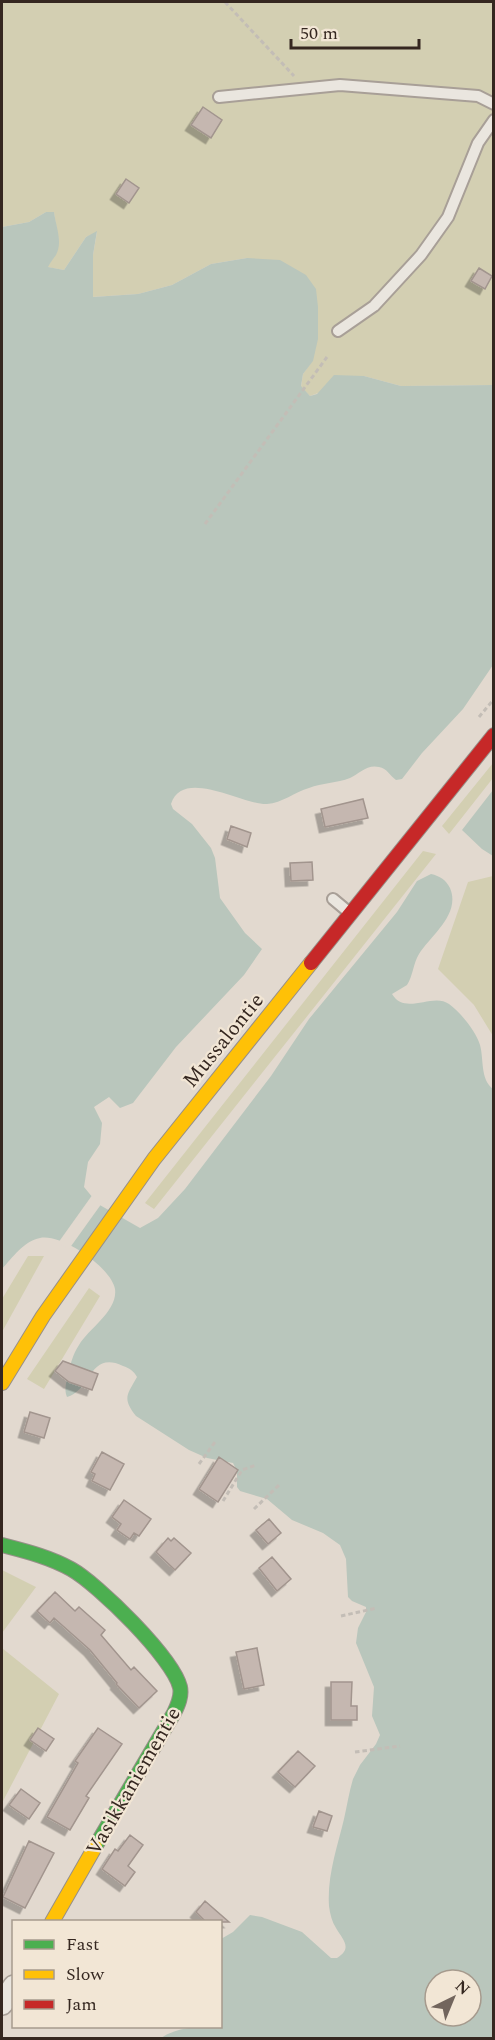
<svg xmlns="http://www.w3.org/2000/svg" width="495" height="2040" font-family="Spectral,serif">
	<defs>
		<filter id="shadow"><feDropShadow dx="-5.5" dy="5.5" stdDeviation="0" flood-color="#0004"/></filter>
	</defs>
	<rect width="100%" height="100%" fill="#e2d9cf"/>
	<path fill="#d3cfb2" d="M2,2H493V385L401,386L364,376L310,396L301,387L303,374L313,360L247,258L211,264L172,285L138,294L92,297L93,255L97,232L86,237L64,270L47,267C65,243 57,239 54,212H46L29,222L2,227Z
		M493,763V778L449,834L442,826Z
		M423,851L436,854L154,1209L145,1203Z
		M493,876H494L493,1036L474,1005L438,969L468,882Z
		M28,1256H44L2,1332V1299Z
		M89,1288L100,1296L44,1389L27,1379Z
		M2,1570L36,1587L2,1633Z
		M2,1648L59,1694L2,1803Z"/>
	<path fill="#b9c6bc" fill-rule="evenodd" d="M46,212H54C56,227 63,242 56,255C53,259 50,263 48,267L64,270L86,237L97,231L93,255V297L138,294L172,285L211,264L247,258L280,260L306,275L316,289L318,307V339L313,361L303,374L301,386L310,396L317,394L334,375L364,376L401,386L493,385V665L463,709L422,753L402,779L396,780C390,776 387,768 379,767C367,764 359,774 350,778C337,783 322,783 309,788C295,792 282,803 267,804C242,805 183,767 171,804L173,809L192,824L211,848L215,858L220,898L245,933L262,949L244,975L176,1047L133,1103L120,1108L109,1097L94,1107L102,1123L100,1144L88,1162L84,1187L98,1204L140,1228L158,1218L185,1189L271,1076L309,1019L397,912L417,881L431,874C440,876 446,880 450,888C461,914 431,935 419,954C413,964 413,976 407,985L392,994C405,1016 433,992 449,1004C460,1012 476,1031 480,1045C484,1059 480,1079 493,1089V2038H161C179,2026 200,2027 220,2026L221,1939L233,1932L250,1915L262,1917L302,1932L331,1958H337C353,1948 343,1940 336,1928C332,1922 330,1914 329,1906C327,1876 337,1848 344,1819C347,1806 349,1792 353,1779L360,1765L376,1744L380,1735L372,1716L374,1687L356,1643L358,1628L366,1612V1607L352,1601L348,1597L346,1559L340,1545L323,1533L292,1520L267,1499L240,1491L237,1487V1471L233,1463L207,1458L189,1450L136,1416C122,1398 127,1395 137,1377C134,1371 129,1368 123,1366C89,1350 91,1391 67,1397C64,1390 66,1383 68,1375C70,1365 73,1354 79,1345C89,1328 118,1311 115,1289C111,1267 61,1233 40,1238C24,1241 12,1258 2,1269V227L29,222ZM435,1980H471V2016H435Z
		M493,790V856L482,849L462,830Z"/>
	<path fill="#e2d9cf" d="M93,1194L102,1203L69,1249L58,1243Z"/>
	<path fill="#c5b7b0" stroke="#a2958e" stroke-width="1.5" filter="url(#shadow)" d="M203,107L222,120L211,138L191,125Z
		M126,179L139,188L129,203L116,194Z
		M479,268L492,276L485,289L471,281Z
		M363,799L368,818L325,827L321,809Z
		M231,826L251,833L247,847L227,839Z
		M312,862L313,880L291,881L290,863Z
		M63,1361L98,1374L92,1390L69,1382L55,1371Z
		M30,1412L50,1418L44,1438L24,1432Z
		M102,1452L124,1464L110,1490L92,1481L95,1474L91,1472Z
		M219,1457L238,1470L218,1502L199,1489Z
		M124,1500L151,1519L139,1536L134,1533L130,1539L117,1530L121,1524L112,1517Z
		M269,1519L281,1533L268,1544L256,1530Z
		M168,1538L171,1541L174,1538L191,1553L175,1570L156,1552Z
		M272,1557L291,1579L277,1591L259,1568Z
		M55,1592L75,1611L79,1607L105,1630L101,1635L131,1670L134,1667L157,1691L139,1708L116,1684L117,1683L90,1650L54,1618L50,1623L37,1611Z
		M257,1648L264,1685L244,1689L236,1652Z
		M331,1682H352L351,1706H357V1720H331Z
		M38,1728L54,1739L46,1751L30,1740Z
		M98,1728L122,1744L86,1796L89,1798L70,1830L47,1817L78,1763L75,1761Z
		M298,1751L315,1766L295,1787L278,1772Z
		M21,1789L40,1803L29,1819L9,1805Z
		M319,1811L332,1816L327,1831L313,1827Z
		M130,1835L143,1845L128,1866L135,1872L125,1886L102,1869L115,1849L118,1851Z
		M29,1841L54,1853L25,1908L3,1897Z
		M205,1901L229,1922H206L196,1912Z"/>
	<g fill="none" stroke-linecap="round" stroke-linejoin="round">
		<defs>
			<path id="lane" d="M219,97L340,85L478,96L494,104
				M338,331L374,306L421,255L448,217L478,143L494,120
				M333,899L351,914"/>
			<path id="street" d="M2,2004L14,1986"/>
			<path id="fast" d="M2,1545C25,1551 50,1557 71,1569C98,1584 173,1658 180,1687C182,1696 178,1705 174,1713L95,1847"/>
			<path id="slow" d="M2,1383L43,1316L154,1159L311,963
				M52,1922L95,1847"/>
			<path id="jam" d="M311,963L494,735"/>
		</defs>
		<use href="#lane" stroke="#a89f97" stroke-width="14"/>
		<use href="#street" stroke="#a89f97" stroke-width="24"/>
		<use href="#fast" stroke="#978f88" stroke-width="16"/>
		<use href="#slow" stroke="#978f88" stroke-width="16"/>
		<use href="#jam" stroke="#978f88" stroke-width="16"/>
		<path stroke="#c3bdb6" stroke-width="3" stroke-dasharray="4.5 3" stroke-linecap="butt" d="M225,2L294,76
			M205,524L327,357
			M479,717L494,699
			M199,1464L215,1442
			M223,1501L242,1470L256,1465
			M254,1509L279,1485
			M341,1616L377,1608
			M355,1752L400,1746"/>
		<use href="#lane" stroke="#eae6df" stroke-width="10"/>
		<use href="#street" stroke="#eae6df" stroke-width="21"/>
		<use href="#fast" stroke="#4caf50" stroke-width="14"/>
		<use href="#slow" stroke="#ffc107" stroke-width="14"/>
		<use href="#jam" stroke="#c62828" stroke-width="14"/>
	</g>
	<g text-anchor="middle" stroke-width="4.5" stroke-linejoin="round" paint-order="stroke">
		<g font-size="21" fill="#352720" stroke="#f2e6d5">
			<text transform="translate(223 1040) rotate(-51)" y="7">Mussalontie</text>
			<text transform="translate(133 1781) rotate(-60)" y="7">Vasikkaniementie</text>
		</g>
	</g>
	<rect width="495" height="2040" fill="none" stroke="#352720" stroke-width="6"/>
	<rect x="12" y="1920" width="210" height="108" fill="#f2e6d5" stroke="#a69a8d" stroke-width="1.5"/>
	<rect x="24" y="1940" width="30" height="9" fill="#4caf50" stroke="#a69a8d" stroke-width="1.5"/>
	<text x="66" y="1950" font-size="18" fill="#352720">Fast</text>
	<rect x="24" y="1970" width="30" height="9" fill="#ffc107" stroke="#a69a8d" stroke-width="1.5"/>
	<text x="66" y="1980" font-size="18" fill="#352720">Slow</text>
	<rect x="24" y="2000" width="30" height="9" fill="#c62828" stroke="#a69a8d" stroke-width="1.5"/>
	<text x="66" y="2010" font-size="18" fill="#352720">Jam</text>
	<g transform="translate(453 1998) rotate(43)"><circle r="28" fill="#f2e6d5" stroke="#a69a8d" stroke-width="1.5"/>
	<path d="M0-4.5L10 22L0 15L-10 22Z" fill="#72655d"/>
	<text y="-9" font-size="16" font-weight="bold" text-anchor="middle" fill="#352720">N</text>
	</g>
	<path d="M291 39v9h128v-9" fill="none" stroke="#352720" stroke-width="3"/>
	<text x="300" y="39" font-size="18" fill="#352720" stroke="#f2e6d5" stroke-width="4.5" paint-order="stroke">50 m</text>
</svg>
